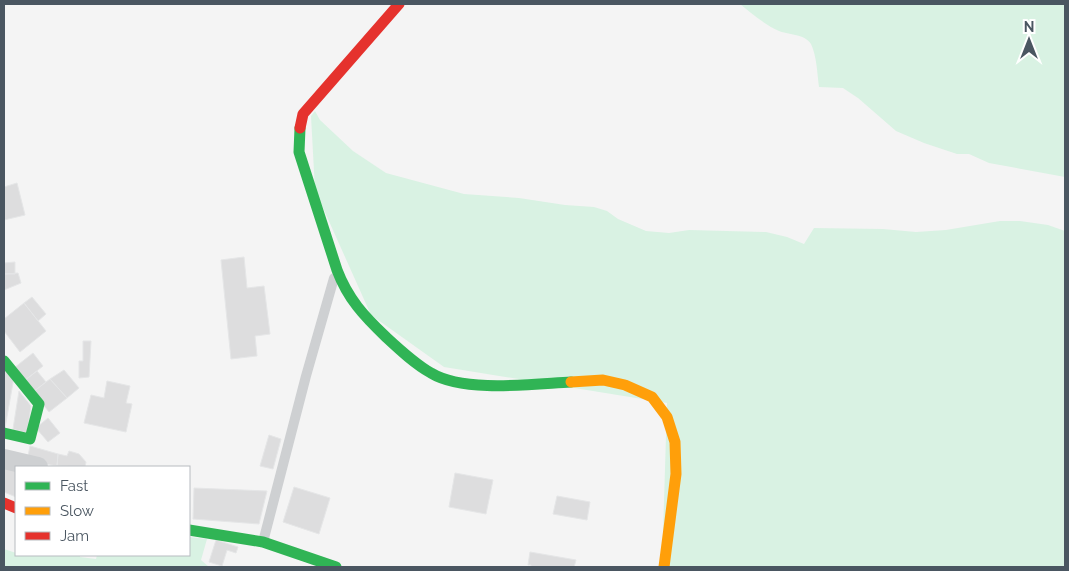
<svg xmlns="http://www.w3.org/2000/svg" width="1069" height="571" font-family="Raleway,sans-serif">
	<rect width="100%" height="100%" fill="#f4f4f4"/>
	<path fill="#d9f2e3" d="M740,4H1065V177L989,163L969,154H957L924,143L896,131L858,98L843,88L819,87C817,73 817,57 811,44C805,34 789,35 779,31C765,25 751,13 740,4Z
		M315,111L320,120L353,151L386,173L464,194L519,198L565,205L594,207L607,211L618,219L646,231L669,233L689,230L766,232L787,237L804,244L814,228L883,229L916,232L946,230L1000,221H1020L1048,225L1065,231V567H662L667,403L444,367L371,315L315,190L311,116Z
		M189,537L207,539L201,560L209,567H4V549L16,553V555L70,556L71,555H80V557L96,559L97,555H189Z"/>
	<path fill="#ddddde" stroke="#e5e6e7" d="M17,183L25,215L4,220V187Z
		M244,257L247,288L264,286L270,334L255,336L257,356L231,359L221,260Z
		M15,262V274H4V263Z
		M18,273L21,283L4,290V274Z
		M32,297L46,314L38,321L24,303Z
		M24,303L46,331L20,352L4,331V319Z
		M83,341H91L89,377L79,378V361H83Z
		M33,353L43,366L24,381L14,368Z
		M4,368L14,377L5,428H4Z
		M64,370L79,388L67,398L50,379Z
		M37,371L46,382L33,392L24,381Z
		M50,379L67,398L49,412L33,392Z
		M107,381L130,386L126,403L132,404L126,432L84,423L91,395L104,398Z
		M19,391L31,406L27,433L13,429Z
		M48,418L60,433L48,442L36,428Z
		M269,435L281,439L273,469L260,466Z
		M30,446L58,454L57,466L27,461Z
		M69,451L79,454L86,462L85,467L57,466L58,454L67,456Z
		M4,465L16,468V497L4,492Z
		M455,473L493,480L486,514L449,507Z
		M294,487L330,498L319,534L283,522Z
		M194,488L267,491L259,524L193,519Z
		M557,496L590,502L587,520L553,514Z
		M216,540L238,547L236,553L227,550L222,566L209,562Z
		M530,552L576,560L574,567H531V565H528Z"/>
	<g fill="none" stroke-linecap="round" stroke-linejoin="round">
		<path stroke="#ced0d2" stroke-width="10" d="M263,542L306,376L334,278"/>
		<path stroke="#ced0d2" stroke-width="20" d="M4,459L38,467"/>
		<path stroke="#30b455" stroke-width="11" d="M300,128L299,152L337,270C348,299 364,316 386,337C400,350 415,364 431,373C464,393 533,384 571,382
			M4,361L39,404L30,439L4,433
			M189,530L263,542L336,567"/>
		<path stroke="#ff9f0a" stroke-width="11" d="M571,382L603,380L625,385L652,397L667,417L675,442L676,474L664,567"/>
		<path stroke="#e5322d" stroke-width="11" d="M300,128L303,114L399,4
			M4,503L16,508"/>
	</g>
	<rect width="1069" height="571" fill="none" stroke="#4a5661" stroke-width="10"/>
	<rect x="15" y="466" width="175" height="90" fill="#ffffff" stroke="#b7bbc0"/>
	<rect x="25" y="482" width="25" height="8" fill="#30b455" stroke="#b7bbc0"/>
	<text x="60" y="491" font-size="15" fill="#4a5661">Fast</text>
	<rect x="25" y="507" width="25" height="8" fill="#ff9f0a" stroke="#b7bbc0"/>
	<text x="60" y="516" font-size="15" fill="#4a5661">Slow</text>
	<rect x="25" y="532" width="25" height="8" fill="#e5322d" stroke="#b7bbc0"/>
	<text x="60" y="541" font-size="15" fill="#4a5661">Jam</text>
	<g transform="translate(1029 40)" stroke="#ffffff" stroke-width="4" paint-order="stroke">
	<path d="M0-4L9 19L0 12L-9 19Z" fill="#4a5661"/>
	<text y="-8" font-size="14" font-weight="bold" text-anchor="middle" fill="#4a5661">N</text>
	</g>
</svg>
